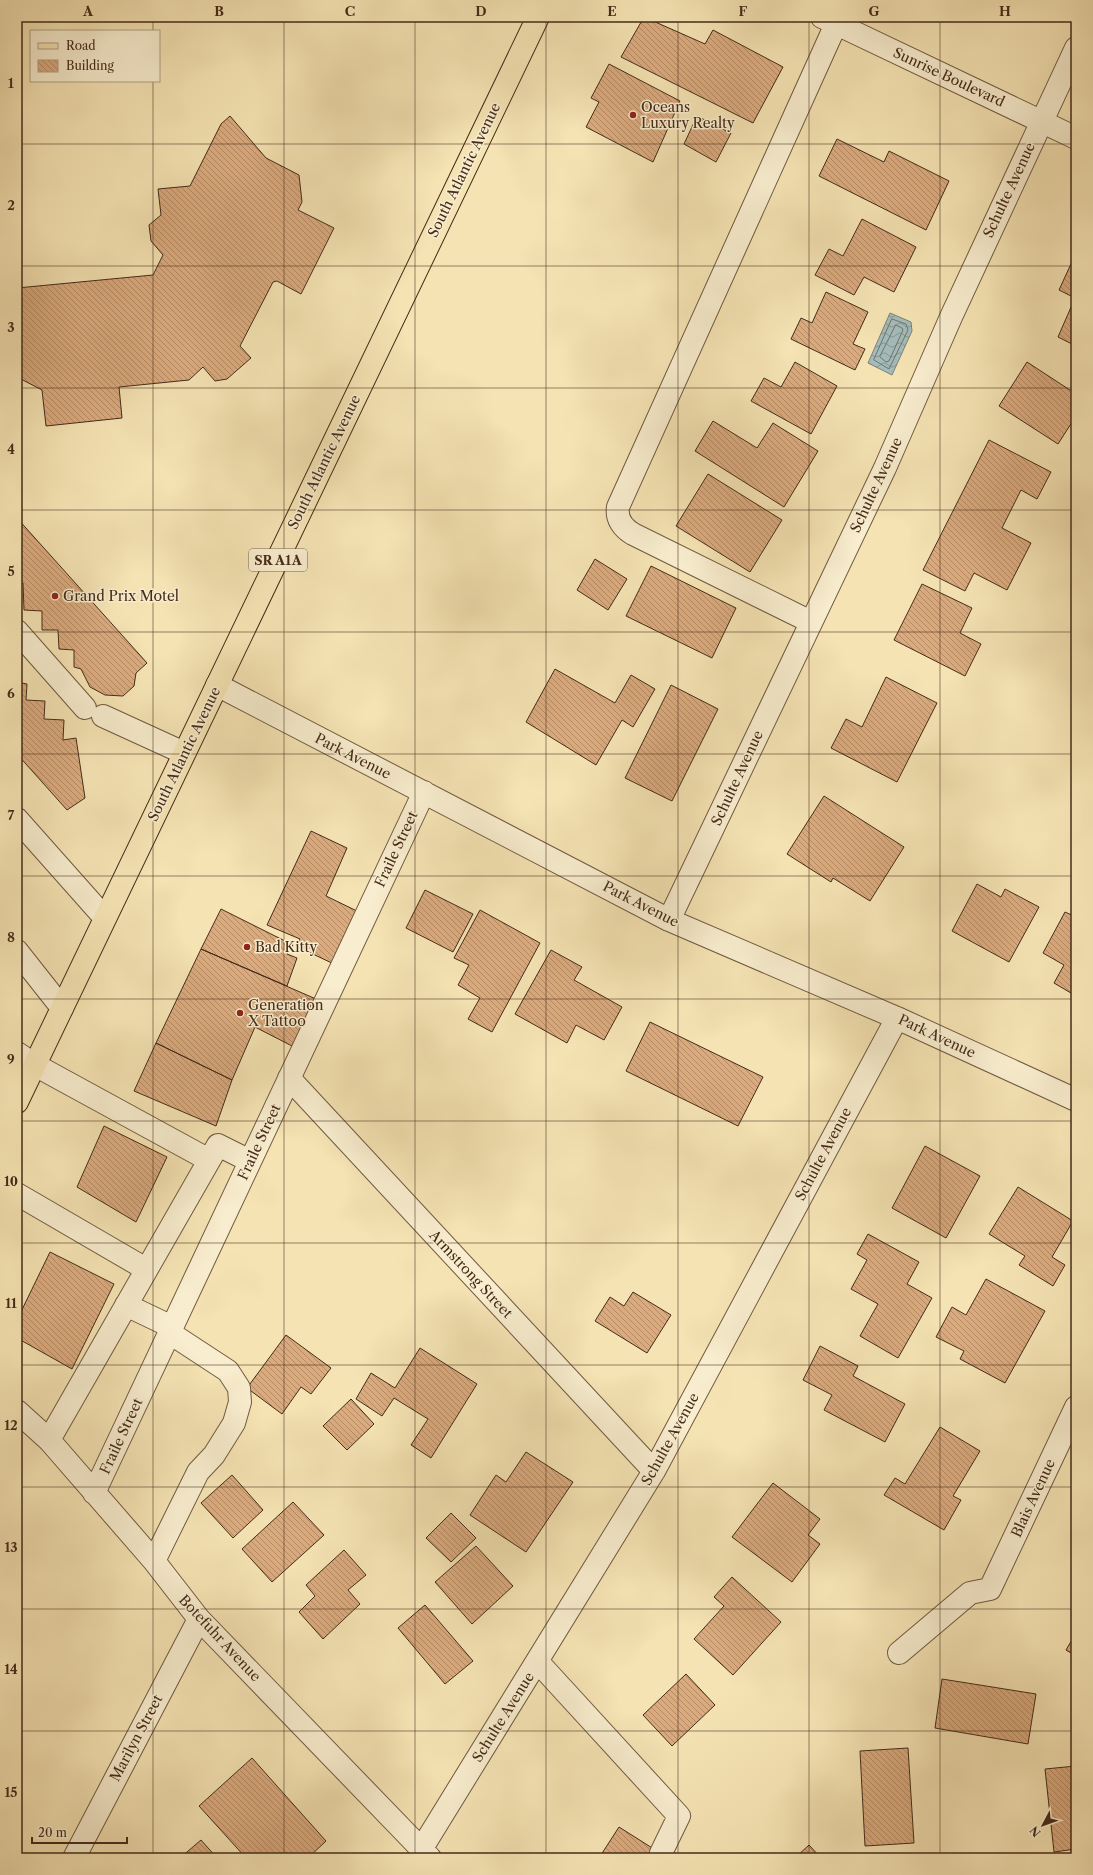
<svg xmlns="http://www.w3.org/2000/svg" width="1093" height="1875" font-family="'Libre Caslon Text',serif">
	<defs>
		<pattern id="water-waves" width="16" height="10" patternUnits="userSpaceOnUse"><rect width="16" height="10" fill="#a3bbb9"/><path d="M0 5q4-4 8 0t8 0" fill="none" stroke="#869896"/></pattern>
		<pattern id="building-back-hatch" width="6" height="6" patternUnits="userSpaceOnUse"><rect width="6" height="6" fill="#dbaa7d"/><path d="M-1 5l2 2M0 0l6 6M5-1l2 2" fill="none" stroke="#b38b66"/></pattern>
	</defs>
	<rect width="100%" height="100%" fill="#f5e3b3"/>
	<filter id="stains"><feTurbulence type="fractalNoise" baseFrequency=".005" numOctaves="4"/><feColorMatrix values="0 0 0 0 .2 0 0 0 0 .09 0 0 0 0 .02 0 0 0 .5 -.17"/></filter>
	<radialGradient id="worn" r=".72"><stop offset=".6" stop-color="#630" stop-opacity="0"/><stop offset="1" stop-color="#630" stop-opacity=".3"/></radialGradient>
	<path fill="url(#water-waves)" stroke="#7d8179" d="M890,313L911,322L912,331L892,375L868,363Z"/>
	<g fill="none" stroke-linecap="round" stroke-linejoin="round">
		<path stroke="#74736a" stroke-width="1" d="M892,319L906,324L908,330L889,369L874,360Z
			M896,325L902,328L903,330L889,361L886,362L880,357Z"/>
	</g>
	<path fill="url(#building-back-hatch)" stroke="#442b1a" d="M644,17L705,44L713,30L783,67L753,123L621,57Z
		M609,64L680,101L653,162L586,127L599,102L591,98Z
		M230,116L266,158L299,175L302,202L298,210L334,228L301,294L277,281L273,282L240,346L251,358L227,379L215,381L203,367L189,380L119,387L122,418L46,426L42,390L17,377V288L153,275L163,255L151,241L149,225L161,215L158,189L190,186L221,124Z
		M697,116L731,133L716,162L684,144Z
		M837,139L884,162L889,151L949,181L926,230L819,176Z
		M862,219L916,247L894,292L864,277L854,295L815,275L829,249L843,256Z
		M1076,253V346L1058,337L1075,298L1059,290Z
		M826,292L868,312L853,344L865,349L855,370L791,339L801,318L812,323Z
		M795,362L837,386L811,434L751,401L764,378L781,387Z
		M1027,362L1076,394V416L1058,444L999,406Z
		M713,421L757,448L773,423L818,451L784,507L695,451Z
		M989,440L1051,472L1037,499L1021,490L1002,528L1031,543L1007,590L974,573L965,591L923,570Z
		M708,474L782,520L750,572L676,526Z
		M17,518L147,663L136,673L134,686L123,696L105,695L90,687L81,669L74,667V650L59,649L58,630H42V611L24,610L23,583H17Z
		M595,559L627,579L608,610L577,590Z
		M651,566L736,608L712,658L626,616Z
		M922,584L972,608L960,633L981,644L965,676L894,640Z
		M555,669L615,703L631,675L655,689L633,727L622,720L596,765L526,722Z
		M886,677L937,703L897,782L831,748L846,719L862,727Z
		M17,682L27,684L26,700L45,701L44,719L64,720L63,740L76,738L85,798L67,810L17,754Z
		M671,685L718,709L672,801L625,778Z
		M824,796L904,847L870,901L833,878L831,882L787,854Z
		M311,831L347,848L326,896L361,913L336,965L296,946L300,939L267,925Z
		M977,884L1001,897L1005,889L1039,907L1009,962L952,931Z
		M425,890L473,914L453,952L406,928Z
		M221,909L293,945L287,954L297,958L287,986L201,949Z
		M480,910L540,943L492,1032L468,1019L480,998L458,985L469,965L454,958Z
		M1065,912L1076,917V996L1054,983L1064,965L1043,953Z
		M201,949L316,999L294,1047L255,1027L232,1080L156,1043Z
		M551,950L582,967L574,980L622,1007L604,1040L576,1025L567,1043L515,1014Z
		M650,1022L763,1077L738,1126L626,1071Z
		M156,1043L232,1080L216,1126L134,1091Z
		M104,1126L167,1157L136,1222L77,1187Z
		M925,1146L980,1176L946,1238L892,1208Z
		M1018,1187L1073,1221L1052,1257L1065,1265L1053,1286L1019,1265L1025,1256L989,1234Z
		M868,1234L919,1262L907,1284L932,1298L898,1358L860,1336L878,1304L851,1289L867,1260L857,1254Z
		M50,1252L114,1284L72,1369L17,1338V1320Z
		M986,1279L1045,1311L1005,1383L960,1359L964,1351L936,1337L952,1307L966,1315Z
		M633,1292L671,1315L647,1353L595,1321L610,1297L624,1306Z
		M286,1335L331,1368L311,1394L301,1387L282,1414L247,1388Z
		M820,1346L858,1366L853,1376L905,1404L885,1442L824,1410L832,1395L803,1380Z
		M420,1348L477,1384L431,1458L411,1445L428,1419L394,1398L382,1416L356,1399L371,1373L395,1388Z
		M351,1399L374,1424L347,1450L323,1426Z
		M940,1427L980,1451L953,1496L961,1500L944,1530L884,1495L895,1478L905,1484Z
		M526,1452L573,1482L526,1552L470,1515L496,1475L506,1482Z
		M232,1475L263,1510L233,1538L201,1503Z
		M773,1483L820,1519L808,1535L820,1544L792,1582L732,1537Z
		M293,1502L324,1535L272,1582L242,1549Z
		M451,1513L476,1538L451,1562L426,1538Z
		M476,1546L513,1586L472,1624L435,1582Z
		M344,1550L366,1575L348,1590L360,1604L323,1639L299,1612L315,1596L306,1585Z
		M732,1577L781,1622L733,1675L694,1639L724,1606L714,1597Z
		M425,1605L473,1661L445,1684L398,1628Z
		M1076,1633V1656L1066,1650Z
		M686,1674L715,1705L672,1746L643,1715Z
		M942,1679L1036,1694L1028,1744L935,1728Z
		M908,1748L914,1843L865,1846L860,1751Z
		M252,1758L326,1841L308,1858H246L199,1806Z
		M1076,1766V1849L1054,1852L1045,1769Z
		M619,1827L668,1858H599Z
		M201,1840L217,1858H180Z
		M809,1845L821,1858H795Z"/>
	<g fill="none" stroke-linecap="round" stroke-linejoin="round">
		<defs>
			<path id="minor" d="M822,17L1076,138
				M811,622L633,534C623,528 616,519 618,507L836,24
				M17,631L85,708
				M217,685L669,920L897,1018L1076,1100
				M103,716L184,753
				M17,819L104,917
				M669,920L885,468L951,317L1076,48
				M17,951L62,1008
				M17,1053L35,1065L209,1160
				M289,1078L654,1471
				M17,1194L146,1269
				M126,1305L172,1327
				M17,1411L49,1440L154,1561L199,1619L430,1858
				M49,1440L218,1145L250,1161
				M94,1493L424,792
				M154,1561L198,1472L214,1455L234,1423L240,1402L239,1388L228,1371L170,1333
				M899,1653L970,1593L990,1589L1076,1407
				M537,1661L679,1816L661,1853
				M422,1848L654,1471L897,1018
				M74,1858L199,1619"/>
			<path id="major" d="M17,1102L538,17"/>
		</defs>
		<use href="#minor" stroke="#705940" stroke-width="24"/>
		<use href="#major" stroke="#442b1a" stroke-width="24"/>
		<use href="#minor" stroke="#f8edce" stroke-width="22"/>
		<use href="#major" stroke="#f5e3b3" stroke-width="22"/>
	</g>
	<path fill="none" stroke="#442b1a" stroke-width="1" stroke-opacity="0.55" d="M153,17V31M284,17V1858M415,17V1858M546,17V1858M678,17V1858M809,17V1858M940,17V1858M153,81V1858M17,144H1076M17,266H1076M17,388H1076M17,510H1076M17,632H1076M17,754H1076M17,876H1076M17,999H1076M17,1121H1076M17,1243H1076M17,1365H1076M17,1487H1076M17,1609H1076M17,1731H1076"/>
	<g fill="#8f2418" stroke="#f8edce" stroke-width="1.5">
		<circle cx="633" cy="115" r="4"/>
		<circle cx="55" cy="596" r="4"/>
		<circle cx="247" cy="947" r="4"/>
		<circle cx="240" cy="1013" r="4"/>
	</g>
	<g text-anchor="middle" stroke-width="3" stroke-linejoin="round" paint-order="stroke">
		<rect fill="#f8edce" stroke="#7a6550" stroke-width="1" x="249" y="549" width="58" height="22" rx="3"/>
		<g font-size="13" font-weight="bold" fill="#442b1a">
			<text x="278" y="565">SR A1A</text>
		</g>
		<g font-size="14" fill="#442b1a" stroke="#f8edce">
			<text transform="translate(949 77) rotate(25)" y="5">Sunrise Boulevard</text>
			<text transform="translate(464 170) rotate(-64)" y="5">South Atlantic Avenue</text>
			<text transform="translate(1009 190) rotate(-65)" y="5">Schulte Avenue</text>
			<text transform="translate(324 462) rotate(-64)" y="5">South Atlantic Avenue</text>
			<text transform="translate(876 485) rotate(-65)" y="5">Schulte Avenue</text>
			<text transform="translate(184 754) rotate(-64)" y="5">South Atlantic Avenue</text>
			<text transform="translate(353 756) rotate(27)" y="5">Park Avenue</text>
			<text transform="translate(737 778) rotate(-65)" y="5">Schulte Avenue</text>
			<text transform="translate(396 849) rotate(-65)" y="5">Fraile Street</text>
			<text transform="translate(641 904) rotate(27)" y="5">Park Avenue</text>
			<text transform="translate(937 1036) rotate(25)" y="5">Park Avenue</text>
			<text transform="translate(259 1142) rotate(-65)" y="5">Fraile Street</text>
			<text transform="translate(823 1154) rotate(-62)" y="5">Schulte Avenue</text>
			<text transform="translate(471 1274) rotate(47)" y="5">Armstrong Street</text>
			<text transform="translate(121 1436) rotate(-65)" y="5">Fraile Street</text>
			<text transform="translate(670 1439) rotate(-61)" y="5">Schulte Avenue</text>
			<text transform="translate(1033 1498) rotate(-65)" y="5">Blais Avenue</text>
			<text transform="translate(220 1638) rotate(47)" y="5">Botefuhr Avenue</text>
			<text transform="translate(503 1717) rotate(-58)" y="5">Schulte Avenue</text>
			<text transform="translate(136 1738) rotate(-62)" y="5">Marilyn Street</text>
		</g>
		<g font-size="14" fill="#442b1a" stroke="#f8edce" text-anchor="start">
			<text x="641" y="112">Oceans<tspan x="641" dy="16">Luxury Realty</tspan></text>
			<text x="63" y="601">Grand Prix Motel</text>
			<text x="255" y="952">Bad Kitty</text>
			<text x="248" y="1010">Generation<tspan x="248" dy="16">X Tattoo</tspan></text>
		</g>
	</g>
	<rect width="1093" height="1875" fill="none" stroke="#f5e3b3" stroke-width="44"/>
	<rect x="30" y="30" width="130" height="52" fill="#f8edce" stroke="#b09f86"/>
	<rect x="38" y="43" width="20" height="6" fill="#f5e3b3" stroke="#b09f86"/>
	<text x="66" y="50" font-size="12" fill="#442b1a">Road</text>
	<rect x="38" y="60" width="20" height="12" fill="url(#building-back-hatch)" stroke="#b09f86"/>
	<text x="66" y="70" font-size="12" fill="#442b1a">Building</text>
	<g transform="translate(1043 1825) rotate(229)" stroke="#f8edce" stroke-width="3" paint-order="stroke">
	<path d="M0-3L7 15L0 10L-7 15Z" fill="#442b1a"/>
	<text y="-6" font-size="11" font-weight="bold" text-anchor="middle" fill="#442b1a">N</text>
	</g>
	<path d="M32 1837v6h95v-6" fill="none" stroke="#442b1a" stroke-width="2"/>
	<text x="38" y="1837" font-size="12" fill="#442b1a" stroke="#f8edce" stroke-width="3" paint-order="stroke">20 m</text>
	<rect x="22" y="22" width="1049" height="1831" fill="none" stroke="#442b1a" stroke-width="1.5"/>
	<g font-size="13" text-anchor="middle" font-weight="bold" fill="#442b1a">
		<text x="88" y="16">A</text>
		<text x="219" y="16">B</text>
		<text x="350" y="16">C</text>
		<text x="481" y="16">D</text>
		<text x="612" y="16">E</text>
		<text x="743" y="16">F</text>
		<text x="874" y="16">G</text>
		<text x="1005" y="16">H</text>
		<text x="11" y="88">1</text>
		<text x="11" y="210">2</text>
		<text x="11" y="332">3</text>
		<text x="11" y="454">4</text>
		<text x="11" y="576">5</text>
		<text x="11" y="698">6</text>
		<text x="11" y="820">7</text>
		<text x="11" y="942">8</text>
		<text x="11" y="1064">9</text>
		<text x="11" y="1186">10</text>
		<text x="11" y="1308">11</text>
		<text x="11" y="1430">12</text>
		<text x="11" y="1552">13</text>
		<text x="11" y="1674">14</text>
		<text x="11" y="1797">15</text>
	</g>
	<rect width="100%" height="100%" filter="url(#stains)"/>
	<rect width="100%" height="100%" fill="url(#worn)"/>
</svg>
